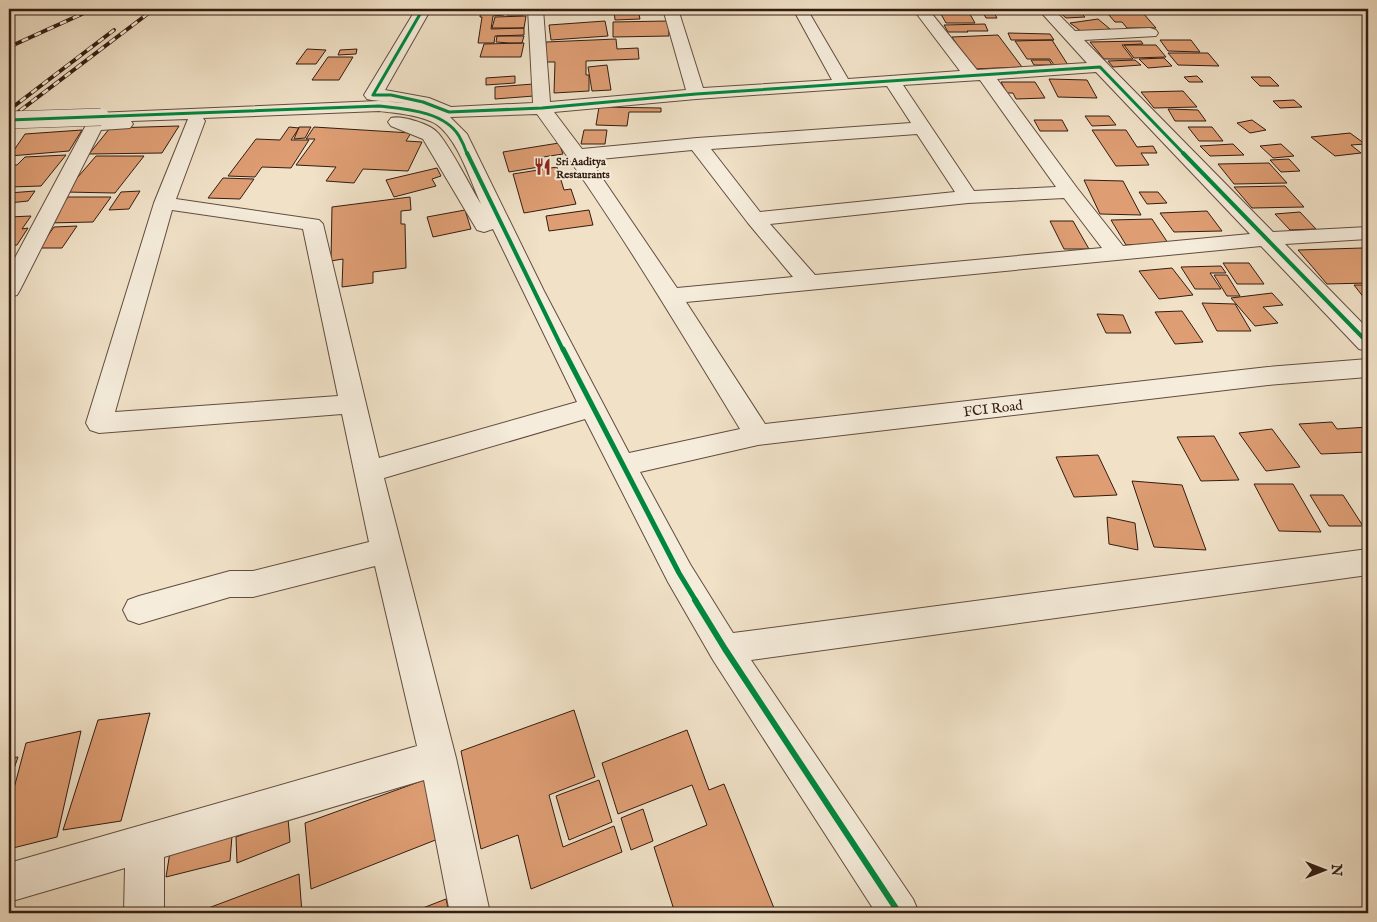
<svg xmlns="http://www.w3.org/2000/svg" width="1377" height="922" font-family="'IM FELL English',serif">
	<rect width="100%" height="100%" fill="#f0e1c7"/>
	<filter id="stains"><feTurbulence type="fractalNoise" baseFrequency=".004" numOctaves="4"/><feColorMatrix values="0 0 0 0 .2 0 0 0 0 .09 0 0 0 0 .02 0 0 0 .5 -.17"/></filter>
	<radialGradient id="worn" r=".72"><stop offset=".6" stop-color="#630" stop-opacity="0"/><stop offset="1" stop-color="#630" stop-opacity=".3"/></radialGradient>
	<path fill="#de9d73" stroke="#331c12" d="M481,9H505L504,15L493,16L491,29L524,28V35L495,36L494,43H478L482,17H480Z
		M507,9H524L523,15H507Z
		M938,9H967L975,23H946Z
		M981,9H995L997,11H993L997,18H986Z
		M1077,9L1085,17L1066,18L1057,10Z
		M1099,9H1116L1120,13L1103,14Z
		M1138,9H1154L1157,12H1140Z
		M614,10H638L640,19L615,20Z
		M1143,13L1156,28H1127L1122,22H1115L1108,14Z
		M526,16L524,28H492L495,17Z
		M1098,19L1110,29L1082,32L1070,23Z
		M605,21L608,36L551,40L549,25Z
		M668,21L669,36L613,37V22Z
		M985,24L988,31H967L968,32H948L944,25Z
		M1008,33L1050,34L1054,40H1011Z
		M998,35L1022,67L973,69L952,37Z
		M497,36H524L522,43H510L496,42Z
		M616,39L617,49L638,48L639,59L586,61V75H589V91L554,93L555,62H544L546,42Z
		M1052,40L1068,65H1054L1050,59H1027L1015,41Z
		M1160,40H1191L1200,52L1168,51Z
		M1141,41L1143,44L1122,45L1133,59H1104L1090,42Z
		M524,43L521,57H480L484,44Z
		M1124,45H1156L1166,57L1134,58Z
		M307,49L326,50L316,64H296Z
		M357,49L356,54L338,55L340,50Z
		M1168,53H1208L1219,66L1178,65Z
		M328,57H353L339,80H312Z
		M1164,58L1172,66L1148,68L1139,59Z
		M1031,60H1049L1052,65H1034Z
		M1135,60L1141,65L1113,67L1108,61Z
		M607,65L611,90L592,91L588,67Z
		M515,76V83L486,85V78Z
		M1197,76L1203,82H1189L1184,77Z
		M1251,77H1270L1279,86H1260Z
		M1049,79L1087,80L1097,98L1058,97Z
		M1001,82H1035L1045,98L1016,99L1013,93H1007Z
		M533,84L534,96L495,99V87Z
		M1183,91L1197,107L1154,108L1141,92Z
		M1294,100L1302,107L1280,108L1273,101Z
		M599,107L661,108V112H629L627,126L596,125Z
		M1168,109L1198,110L1206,121H1175Z
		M1085,116H1109L1116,125L1092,126Z
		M1034,120H1062L1068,131H1040Z
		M1252,120L1266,130L1250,133L1237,123Z
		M179,126L162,153L89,154L110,128Z
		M289,127L299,128L291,140H309L291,168L262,167L255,177L228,176L256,139L280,140Z
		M299,127H311L305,138L294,139Z
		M314,127L411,133L406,141L422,142L408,171L363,169L354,183L326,181L336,167L296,165L315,139H306Z
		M1188,127H1212L1223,141H1199Z
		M82,130L69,151L10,156L25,134Z
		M584,130H607L605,144H581Z
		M1092,130H1126L1137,147L1153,146L1157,153H1141L1149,165L1116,166Z
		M1350,133L1365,144L1351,145L1361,153L1335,156L1311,137Z
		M559,143L563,154L536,158L539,167L509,172L503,152Z
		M1233,144L1244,155L1210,156L1200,146Z
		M1281,144L1294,156L1273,158L1260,146Z
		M66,155L41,186L9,187V165H17L25,157Z
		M96,156H144L115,193L65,192Z
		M1289,159L1300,171L1281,172L1270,160Z
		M1269,163L1287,183L1234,184L1218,164Z
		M557,167L564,190L571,189L576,204L524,213L513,174Z
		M437,168L441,176L432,179L436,186L394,197L386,180Z
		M223,178L254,179L240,199L208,198Z
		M1084,180L1123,181L1141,215L1100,214Z
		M1285,186L1304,207L1252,208L1234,187Z
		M35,191L28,201L9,203V193Z
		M140,191L129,209L109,210L121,192Z
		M1139,192H1158L1167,203L1147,204Z
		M68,197H111L93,222L47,223Z
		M410,197L411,210L401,211V224H405L406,268L373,272V283L342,287L343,259L331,261L332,207Z
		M465,210L471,229L433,237L427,217Z
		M589,210L593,225L549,231L546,216Z
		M1207,211L1222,231L1174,232L1160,213Z
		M1300,212L1316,229L1290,230L1275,214Z
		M31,216L22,229L28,228L17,245L9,246V217Z
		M1152,219L1168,243L1126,245L1111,220Z
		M1050,221H1073L1089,249H1064Z
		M77,226L62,248H39L54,227Z
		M1362,248L1368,255V283L1327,284L1298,250Z
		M1223,263H1249L1264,284H1237Z
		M1221,266L1226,273H1210L1221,289H1195L1181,267Z
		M1172,268L1193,295L1159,299L1139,271Z
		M1214,275H1227L1240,296H1227Z
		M1354,285H1368V303Z
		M1272,293L1283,305L1263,307L1278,323L1255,326L1231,298Z
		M1202,303L1235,304L1251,331H1217Z
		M1182,311L1203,342L1175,344L1155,312Z
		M1097,314L1123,315L1131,333H1106Z
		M1332,422L1337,429L1368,427V452L1321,454L1299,424Z
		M1272,429L1300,467L1266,471L1239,433Z
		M1214,436L1239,480L1201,481L1177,437Z
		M1098,455L1117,495L1074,497L1056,457Z
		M1132,481L1182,485L1206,550L1154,547Z
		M1254,484H1293L1321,532L1279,531Z
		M1310,495H1343L1363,526H1329Z
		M1107,517L1135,523L1138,550L1109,544Z
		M574,710L595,777L549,795L563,847L614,826L622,852L531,889L518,835L481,849L461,751Z
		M150,713L121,821L63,830L98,720Z
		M687,730L709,790L724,784L776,913H675L654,847L707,825L692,785L618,814L602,763Z
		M81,731L57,837L9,849V807L26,743Z
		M18,757L9,783V758Z
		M427,779L438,839L311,889L305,823Z
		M599,780L612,822L569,840L556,796Z
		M643,809L653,841L631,850L621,818Z
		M288,818L290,842L237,863L236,837Z
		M232,836L230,861L166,877L170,852Z
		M299,874L302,913H195Z
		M446,899L449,913H410Z"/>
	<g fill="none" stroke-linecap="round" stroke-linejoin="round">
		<defs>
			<path id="minor" d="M416,9H431L385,90L429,98L451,107L533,103L528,9H543L550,102L686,90L663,9H678L703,88L832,80L793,9H807L848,79L960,71L913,9H928L977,70L1087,63L1038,9H1053L1075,31L1150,28L1156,30L1158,33L1156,36L1084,40L1273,232L1368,227V239L1285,244L1368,329V351L1359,349L1261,246L686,302L765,424L1268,367L1368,359V377L1268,385L758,445L640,472L690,564L733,633L1368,549V575L751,660L913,899L919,913H876L713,660L668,582L585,419L384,478L456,758L490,913H450L424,780L164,857V913H124L125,868L9,902V863L417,746L375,566L253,597H230L139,624L128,620L123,610L128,600L139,596L230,571H253L369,542L342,414L99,433L90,430L86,423L154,203L188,119L131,121L133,124L130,128L101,130L20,290L17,295L9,297V269L86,125L89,121L94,120L92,117L95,113L379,101L406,103C393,101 379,102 367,99L364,95ZM1096,72L1250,234L1123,246L1077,188L997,79ZM980,80L1056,187L974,191L903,85ZM887,86L911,123L697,138L582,149L554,112L696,99ZM379,111C395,113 422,115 436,124C458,139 470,180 481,204C468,183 453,151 438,133C431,124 401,115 391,118L388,122L391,126L423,139L477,230L484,232L493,229L577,402L379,458L323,224L319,220L176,199L205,121L203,118ZM537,114C611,215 675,322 740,429L629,453L544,291L467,134L450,117ZM917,134L955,192L760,212L711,149ZM692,150L748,223L793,277L677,288L590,160ZM1064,198L1102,248L815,275L770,224L968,203ZM172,210L303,229L338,396L115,412Z"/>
		</defs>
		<use href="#minor" stroke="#624d3f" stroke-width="2"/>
		<use href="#minor" fill="#f5ecdb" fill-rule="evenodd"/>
		<defs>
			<path id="rail" d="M9,47L93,9
				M9,110L114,30
				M9,119L154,9"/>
		</defs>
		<use href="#rail" stroke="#331c12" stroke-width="4"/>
		<use href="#rail" stroke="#f5ecdb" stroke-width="2.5" stroke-dasharray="7" stroke-linecap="butt"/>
		<defs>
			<path id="minor-bridge" d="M9,120L101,117"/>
		</defs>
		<use href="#minor-bridge" stroke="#624d3f" stroke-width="18" stroke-linecap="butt"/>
		<use href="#minor-bridge" stroke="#f5ecdb" stroke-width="17"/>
		<defs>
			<path id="cycleway-far3" d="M423,9L373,95H391L423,102L449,112L542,108L696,94L1100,67L1184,154
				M9,120L379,106C405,109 444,111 459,136C462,141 465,148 467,154"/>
			<path id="cycleway-far2" d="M467,153L563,350
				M1183,153L1368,343"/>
			<path id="cycleway-far1" d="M563,349L679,573L696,601"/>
			<path id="cycleway" d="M695,600L725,649L899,913"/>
		</defs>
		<use href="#cycleway-far3" stroke="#f5ecdb" stroke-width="5"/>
		<use href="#cycleway-far2" stroke="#f5ecdb" stroke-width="6"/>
		<use href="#cycleway-far1" stroke="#f5ecdb" stroke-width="8"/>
		<use href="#cycleway" stroke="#f5ecdb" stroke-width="9"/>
		<use href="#cycleway-far3" stroke="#00873e" stroke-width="3"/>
		<use href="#cycleway-far2" stroke="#00873e" stroke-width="4"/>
		<use href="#cycleway-far1" stroke="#00873e" stroke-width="5"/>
		<use href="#cycleway" stroke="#00873e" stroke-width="6"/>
	</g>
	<defs>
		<symbol id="restaurant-bare" viewBox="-9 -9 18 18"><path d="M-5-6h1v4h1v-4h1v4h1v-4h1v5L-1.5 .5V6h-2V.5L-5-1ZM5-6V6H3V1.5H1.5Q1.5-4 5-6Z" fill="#8f2418" stroke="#f5ecdb" stroke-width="2.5" paint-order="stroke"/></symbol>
	</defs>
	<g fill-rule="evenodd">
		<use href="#restaurant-bare" x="530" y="154" width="25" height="25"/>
	</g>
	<g text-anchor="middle" stroke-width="4" stroke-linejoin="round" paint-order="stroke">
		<g font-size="11" font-weight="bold" fill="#331c12" stroke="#f5ecdb" text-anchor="start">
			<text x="556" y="165">Sri Aaditya<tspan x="556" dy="13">Restaurants</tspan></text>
		</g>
		<g font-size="14" fill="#331c12" stroke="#f5ecdb">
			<text transform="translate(993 408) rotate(-7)" y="5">FCI Road</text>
		</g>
	</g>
	<rect width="1377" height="922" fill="none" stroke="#f0e1c7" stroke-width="30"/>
	<rect x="10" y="10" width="1357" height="902" fill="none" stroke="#331c12" stroke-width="2.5"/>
	<rect x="15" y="15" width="1347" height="892" fill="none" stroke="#331c12"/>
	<g transform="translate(1324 870) rotate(90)" stroke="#f5ecdb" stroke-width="4" paint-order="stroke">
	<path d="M0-4L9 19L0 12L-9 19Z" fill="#331c12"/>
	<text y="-8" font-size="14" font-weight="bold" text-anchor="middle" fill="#331c12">N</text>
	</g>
	<rect width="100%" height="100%" filter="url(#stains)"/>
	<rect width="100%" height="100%" fill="url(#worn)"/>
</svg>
